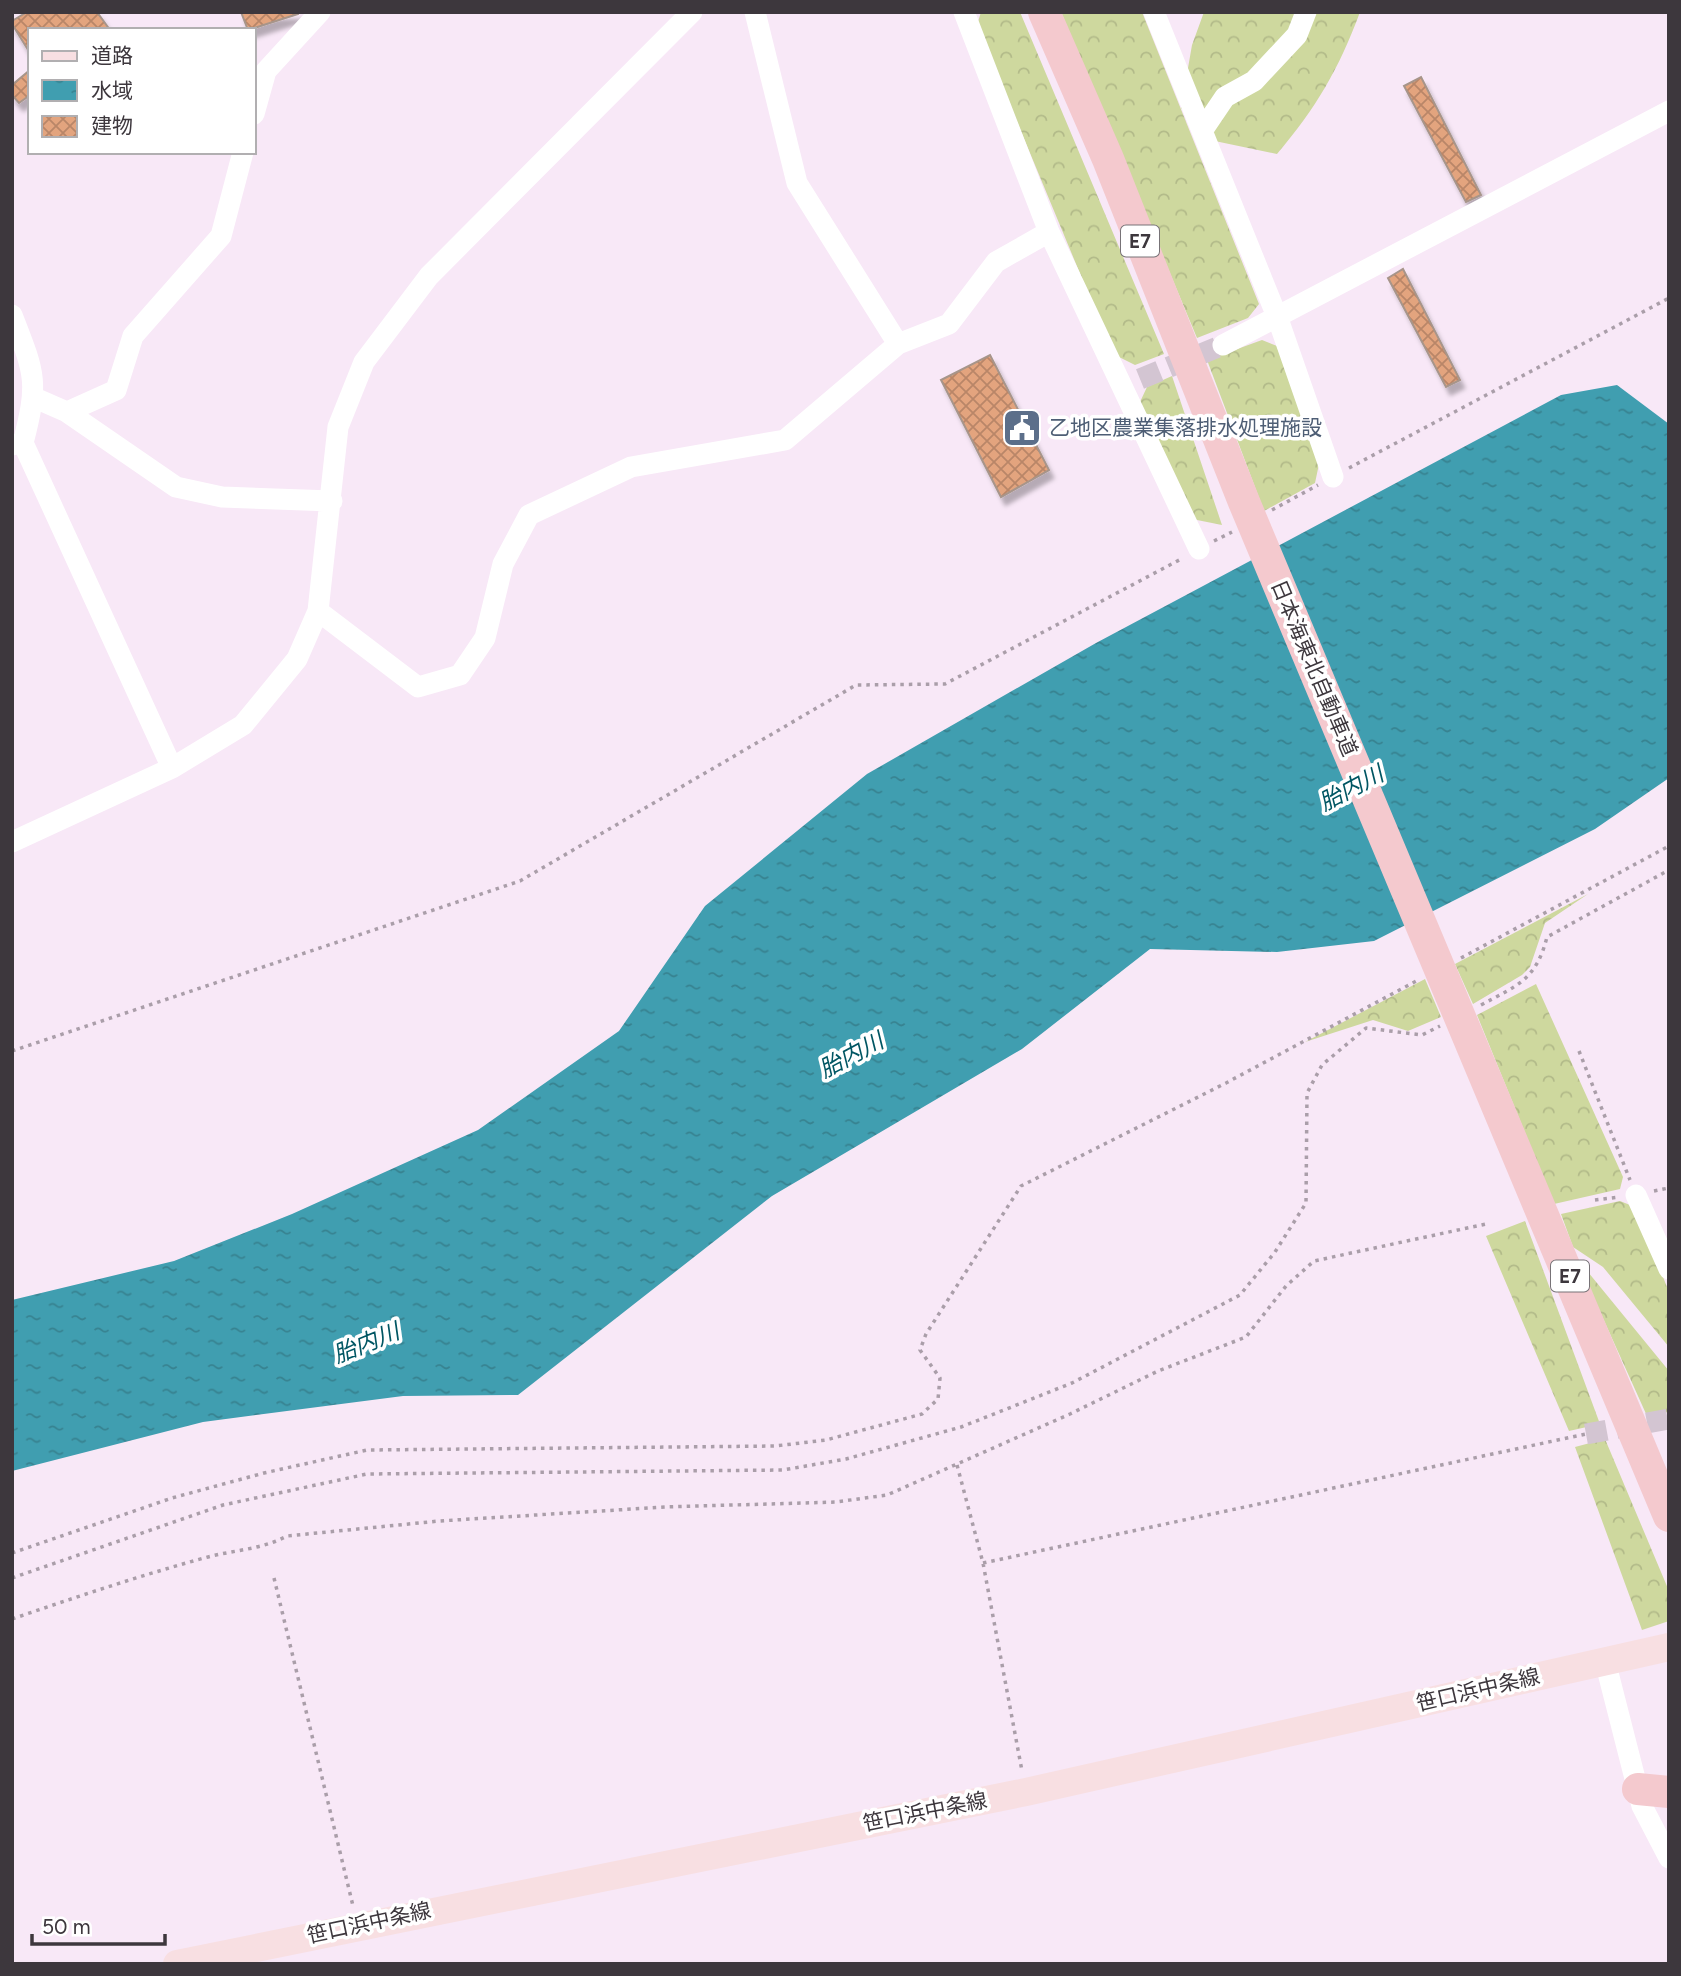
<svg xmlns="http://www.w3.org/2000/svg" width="1681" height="1976" font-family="Figtree,'Noto Sans JP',sans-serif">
	<defs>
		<pattern id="forest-crowns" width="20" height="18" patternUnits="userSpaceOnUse" patternTransform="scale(1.75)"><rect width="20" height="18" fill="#ced89e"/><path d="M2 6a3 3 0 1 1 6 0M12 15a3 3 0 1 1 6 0" fill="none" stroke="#b2ba89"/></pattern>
		<pattern id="water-ripples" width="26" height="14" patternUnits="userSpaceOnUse" patternTransform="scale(1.75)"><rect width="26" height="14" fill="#409eb0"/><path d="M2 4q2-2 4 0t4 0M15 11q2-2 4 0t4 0" fill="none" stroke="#378290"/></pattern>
		<pattern id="building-cross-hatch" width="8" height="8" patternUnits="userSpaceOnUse" patternTransform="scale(1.75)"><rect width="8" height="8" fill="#e3a47e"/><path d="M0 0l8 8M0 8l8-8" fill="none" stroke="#b98668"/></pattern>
		<filter id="shadow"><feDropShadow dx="4.5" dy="8" stdDeviation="2" flood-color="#0004"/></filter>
	</defs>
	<rect width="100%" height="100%" fill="#f8e8f7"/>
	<path fill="url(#forest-crowns)" d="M981,12H1020L1164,354L1135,365L1117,356L1110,346L977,25Z
		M1061,12H1142L1259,304L1248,318L1197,338Z
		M1204,12H1360C1339,69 1316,108 1277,154L1210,140L1181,108L1192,45Z
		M1262,340L1277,346L1319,464L1315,483L1264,511L1207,360Z
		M1172,376L1222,525L1187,518L1140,402L1147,387Z
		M1588,894L1545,923L1530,967L1522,975L1473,1004L1455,964Z
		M1425,979L1441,1017L1408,1031L1373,1020L1305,1042Z
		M1536,984L1623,1177L1620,1189L1554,1204L1477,1015Z
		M1620,1201L1635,1207L1669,1292V1347L1603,1267L1573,1247L1561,1214Z
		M1525,1221L1600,1424L1569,1431L1486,1236Z
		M1588,1272L1669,1371V1412L1647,1416L1583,1274Z
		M1605,1439L1669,1591V1621L1642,1630L1575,1447Z"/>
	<path fill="url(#water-ripples)" d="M1617,385L1669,424V778L1595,829L1374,941L1277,952L1150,949L1022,1049L772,1196L518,1395L403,1396L203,1422L12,1471V1300L174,1261L292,1214L478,1130L619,1031L705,906L867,774L1096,643L1561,395Z"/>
	<path fill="url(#building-cross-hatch)" stroke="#a7958a" stroke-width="2" filter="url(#shadow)" d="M27,12H97L110,30H30V53L12,24V21Z
		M241,12H298V14L248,30Z
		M30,70V95L19,103L12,95V85Z
		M1421,77L1481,195L1466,202L1404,86Z
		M1403,269L1460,380L1446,387L1388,278Z
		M990,355L1049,470L1001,497L941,380Z"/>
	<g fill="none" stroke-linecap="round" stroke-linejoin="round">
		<path stroke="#d3c5d2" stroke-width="21" stroke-dasharray="21 10" stroke-linecap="butt" d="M1140,379L1223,345
			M1586,1434L1669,1419"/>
		<path stroke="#aa9ea9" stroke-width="3.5" stroke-dasharray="3.5 5" stroke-linecap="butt" d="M1349,468L1669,298
			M1272,510L1318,485
			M1214,541L1232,532
			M1461,958L1669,846
			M1481,1005C1518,985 1536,980 1547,937L1669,870
			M12,1051L520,881L856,685L945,684L1183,558
			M1579,1051L1630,1180
			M1654,1191L1669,1188
			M1595,1200L1619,1197
			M957,1465L983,1563L1022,1771
			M12,1553L172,1498L264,1473L367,1450L775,1446L826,1440L922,1414L938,1399L940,1378L920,1350L926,1334L1021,1186L1226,1083L1420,979
			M983,1563L1586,1434
			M12,1578L223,1505L367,1474L783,1470L846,1459L961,1427L1072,1383L1240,1295L1275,1252L1306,1203L1307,1093L1322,1065L1366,1028L1422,1035L1440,1026
			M274,1578L353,1906
			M12,1619C76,1597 139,1576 204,1558C232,1550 261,1550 287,1536L439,1521L665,1507L836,1502L887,1495L1070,1414L1158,1371L1246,1337L1286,1286L1314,1261L1486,1224"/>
		<path stroke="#fff" stroke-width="21" d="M755,12L797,183L898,344
			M964,12L1049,232L1199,549
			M1154,12L1278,319L1333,477
			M254,114L266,71L320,12
			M1202,131L1225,97L1254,81L1297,35L1306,12
			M12,315C35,374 39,381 23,443L12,445
			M1223,345L1669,111
			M35,398L67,412L116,390L133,336L221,236L243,152
			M67,412L176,487L222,497L332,501
			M23,443L172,768
			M318,611L418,687L460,675L485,638L503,564L529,515L631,467L785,440L898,344L949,324L996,262L1049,232
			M12,842L172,768L243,725L297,659L318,611L338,427L364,362L429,276L692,12
			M1636,1195L1669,1269
			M1605,1661L1642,1806L1669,1858"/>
		<path stroke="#f8dfe2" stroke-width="28" d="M177,1964L1026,1792L1669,1647"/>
		<path stroke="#f4c9ce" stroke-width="32" d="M1044,12L1108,159L1244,502L1669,1516
			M1638,1789L1669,1792"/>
	</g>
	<defs>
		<symbol id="civic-square" viewBox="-11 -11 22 22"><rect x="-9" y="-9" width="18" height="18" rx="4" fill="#5c6f8a" stroke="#fff"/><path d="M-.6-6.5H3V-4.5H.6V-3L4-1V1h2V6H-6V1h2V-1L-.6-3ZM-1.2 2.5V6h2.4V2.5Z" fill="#fff"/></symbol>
	</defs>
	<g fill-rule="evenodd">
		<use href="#civic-square" x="1000" y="406" width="44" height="44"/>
	</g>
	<g text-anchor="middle" stroke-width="7" stroke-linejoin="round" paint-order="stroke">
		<g fill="#fff" stroke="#777377" stroke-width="2">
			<rect x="1121" y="225.5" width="38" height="31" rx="5"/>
			<rect x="1551" y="1260.5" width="38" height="31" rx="5"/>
		</g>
		<g font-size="19" font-weight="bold" fill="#3d373d">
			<text x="1140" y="248">E7</text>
			<text x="1570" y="1283">E7</text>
		</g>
		<g font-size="21" fill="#4e5e75" stroke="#fff" text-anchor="start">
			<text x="1049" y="435">乙地区農業集落排水処理施設</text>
		</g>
		<g font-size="21" fill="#3d373d" stroke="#fff">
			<text transform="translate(1314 668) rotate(67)" y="7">日本海東北自動車道</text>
			<text transform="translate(1478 1690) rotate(-13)" y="7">笹口浜中条線</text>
			<text transform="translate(925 1812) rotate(-11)" y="7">笹口浜中条線</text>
			<text transform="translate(369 1923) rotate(-12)" y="7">笹口浜中条線</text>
		</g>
		<g font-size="23" font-style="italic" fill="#005663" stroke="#fff">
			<text transform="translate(1351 788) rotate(-28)" y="8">胎内川</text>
			<text transform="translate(851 1055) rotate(-28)" y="8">胎内川</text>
			<text transform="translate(366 1343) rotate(-22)" y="8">胎内川</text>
		</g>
	</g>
	<rect width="1681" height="1976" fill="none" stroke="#3d373d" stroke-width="28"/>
	<rect x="28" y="28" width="228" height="126" fill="#ffffff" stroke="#b1afb1" stroke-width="2"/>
	<rect x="42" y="51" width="35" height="10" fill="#f8dfe2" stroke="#b1afb1" stroke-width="2"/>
	<text x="91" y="63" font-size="21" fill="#3d373d">道路</text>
	<rect x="42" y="80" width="35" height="21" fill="url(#water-ripples)" stroke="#b1afb1" stroke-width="2"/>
	<text x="91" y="98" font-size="21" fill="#3d373d">水域</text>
	<rect x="42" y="116" width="35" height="21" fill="url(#building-cross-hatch)" stroke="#b1afb1" stroke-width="2"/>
	<text x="91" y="133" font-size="21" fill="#3d373d">建物</text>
	<path d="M32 1934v10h133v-10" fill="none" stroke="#3d373d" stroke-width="3.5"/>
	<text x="42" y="1934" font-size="21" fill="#3d373d" stroke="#ffffff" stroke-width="5" paint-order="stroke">50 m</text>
</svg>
